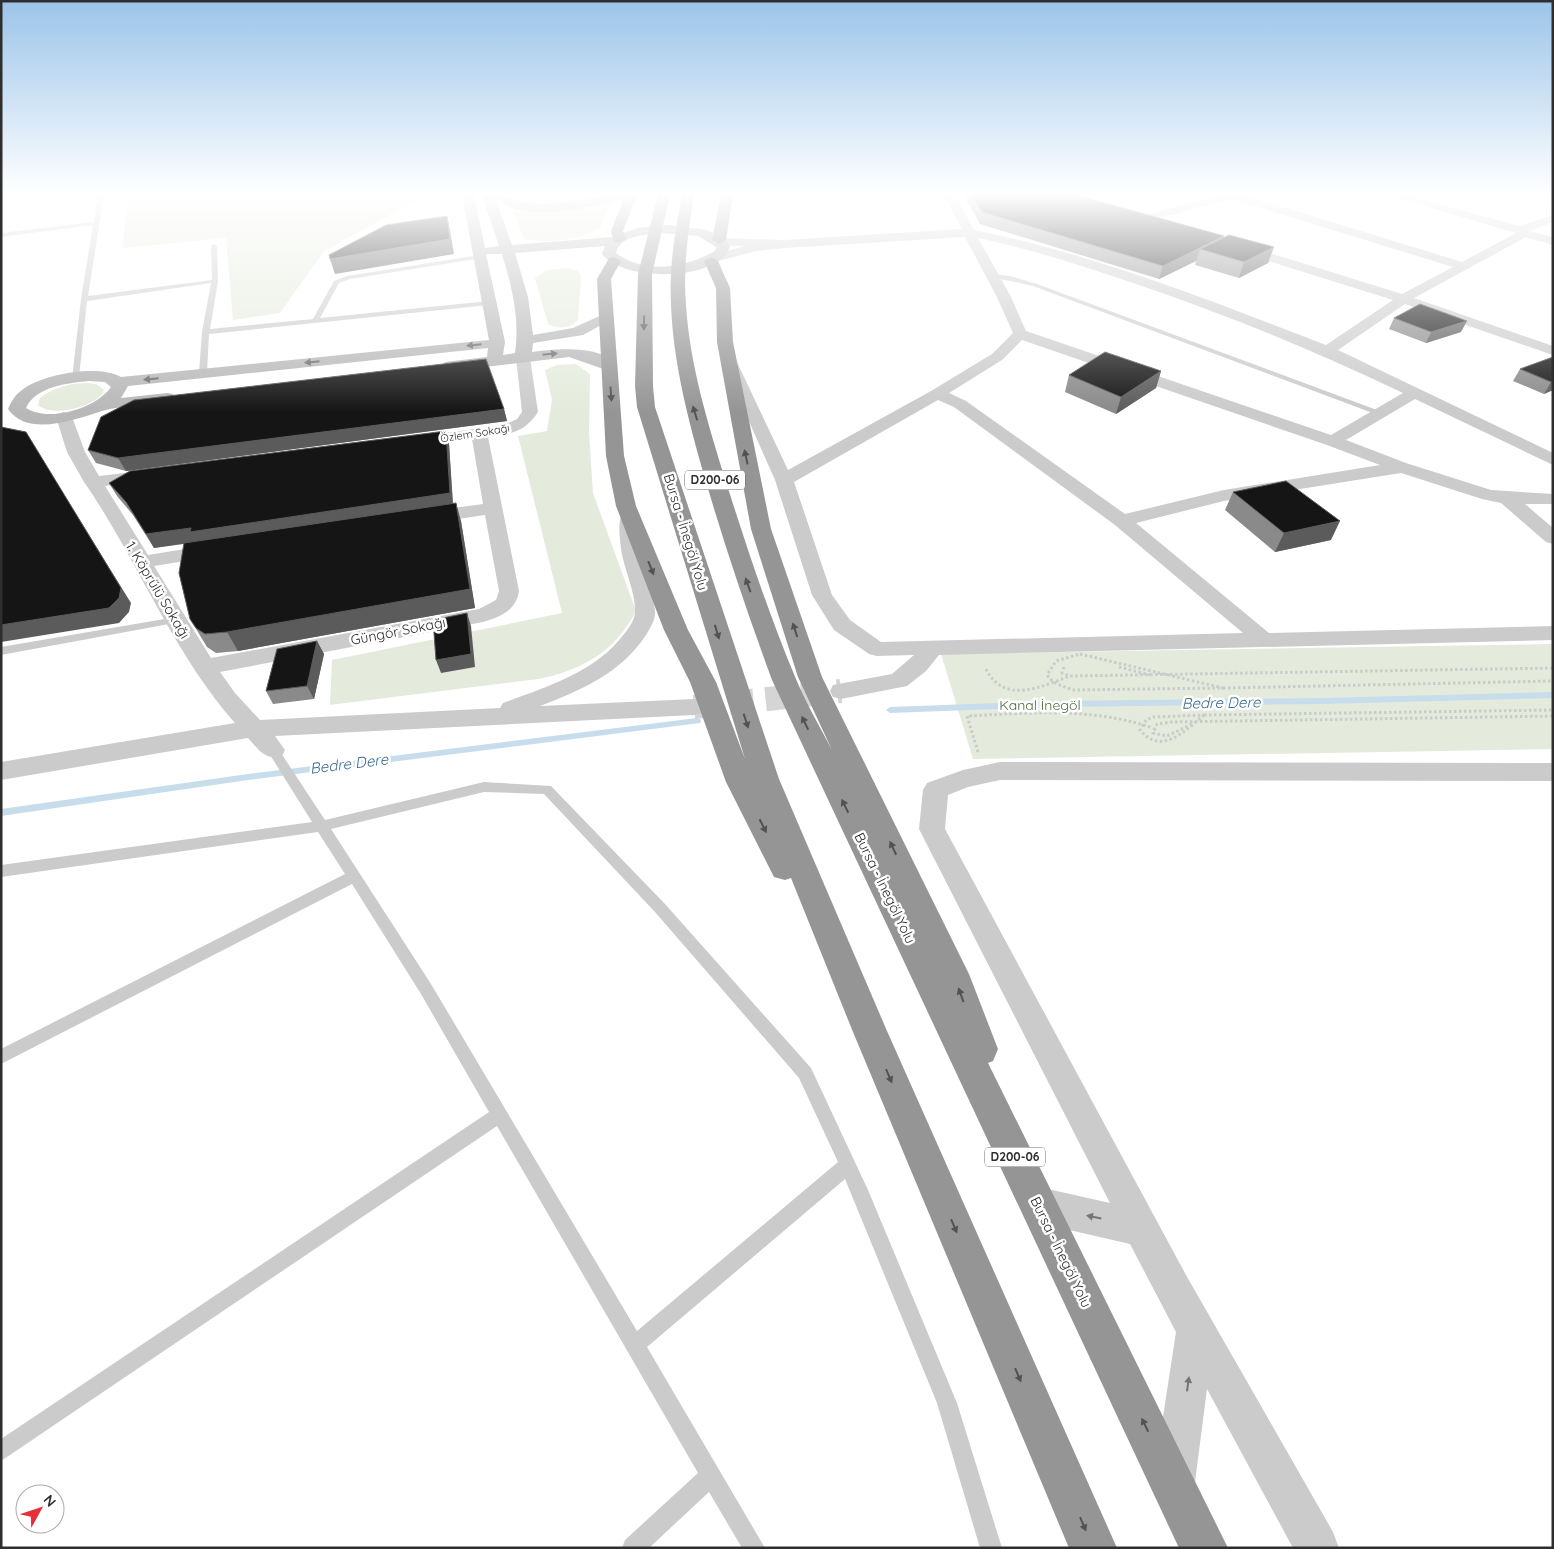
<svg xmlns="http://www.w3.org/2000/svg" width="1554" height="1549" font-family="Quicksand,sans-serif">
	<rect width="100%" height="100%" fill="#fff"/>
	<path fill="#e4ebdc" d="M129,195H426L324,251L280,313L233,320L226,238L122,248Z
		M611,202L600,228C579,240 548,244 524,239L513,211L570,210Z
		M569,268L578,271L581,276L578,320C570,329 558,329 548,324L535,278L547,270Z
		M576,364L590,374L589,433L593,493L636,611C615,652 582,670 539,679L330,705L332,660L562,613L518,436L547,431L552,400L545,370L557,365Z
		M88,383L96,384L104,390C98,407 51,418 38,405L40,398C54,387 71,383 88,383Z
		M1553,644V749L973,759L941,654Z"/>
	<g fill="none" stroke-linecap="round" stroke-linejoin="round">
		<path fill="#c8ddeb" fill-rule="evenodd" d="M1553,692V698L1323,704L1054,707L890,713L886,710L890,707L1054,701L1323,698Z
			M697,718L700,719L701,721L700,723L248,780L1,816V809L248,774Z"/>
		<path stroke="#d5d5d5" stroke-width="24" stroke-dasharray="24 12" stroke-linecap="butt" d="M694,707L841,691"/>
		<path stroke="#cbcbcb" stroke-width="3" stroke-dasharray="2.5 2.5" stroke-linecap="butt" d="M1080,654L1223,688L1072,690L1053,682L1047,675L1056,661Z
			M1064,667L1062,673L1070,676L1553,668
			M1119,667L1150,675
			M986,669C1004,705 1041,687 1070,676
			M1223,688L1553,681
			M1204,715C1185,731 1161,756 1140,730L1146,720L1153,717Z
			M1204,715L1553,710
			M1192,724L1167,736L1153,733L1157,724L1172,722L1553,716
			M978,752L967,716C1030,713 1092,707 1153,728"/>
		<path fill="#cbcbcb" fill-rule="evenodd" d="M98,195H104L88,296L212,280L211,246L214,244L217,246L218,281L210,329L313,319L334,281L347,276L480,255L482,258L350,279L339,283L320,318L489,301L492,303L489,305L209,334L207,373L203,375L199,373L202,332L211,283L87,301L79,377L72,379L81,299L93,225L1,237V233L94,222Z
			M993,274L1010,276L1037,284L1385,413L1378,415L1033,286L991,277Z
			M176,617L181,620L180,622L1,655V647Z
			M273,746L277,747L325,820L484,782L551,786L665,904L811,1068L868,1190L957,1403L1002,1548H980L937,1403L845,1179L647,1347L765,1548H742L709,1492L649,1548H622L625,1540L698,1473L497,1126L1,1461V1439L489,1112L421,994L352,884L1,1064V1049L345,874L318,832L1,877V865L312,822L267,750ZM484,792L544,794L655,912L799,1078L838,1162L637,1331L431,984L331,829Z"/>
		<path fill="#cbcbcb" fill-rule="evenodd" d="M944,195H955L974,230C1095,254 1211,301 1326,345L1393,300L1233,250L1231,247L1233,244H1241L1402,294L1453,267L1232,199L1136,224L1130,221L1132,219L1220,195H1244L1462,262L1516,233L1388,195H1406L1519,226L1553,215V222L1529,231L1553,237V245L1526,237L1414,298L1553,346V355L1405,304L1338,350L1553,453V465L1415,399L1346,440L1406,463L1491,490L1553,494V504H1525L1553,528V544L1546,542L1501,503L1482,499L1401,473L1224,501L1136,523L1269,633L1553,626V640L939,655L926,671L907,686L841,699L833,697L830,691L833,685L892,674L914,655L877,656L869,654L834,630L812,595L775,480L721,358L728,354L735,358L788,470L931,391L992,354L1013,333L996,295L965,237L784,248L757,251L715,262L709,258L711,255L745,246L716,245L714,242L720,238L784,240L962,229ZM978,238C1028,248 1076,264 1124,280C1220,312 1312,349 1403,393L1331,435L1026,331L1010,295ZM1022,340L1327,445L1380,465L1224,490L1125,514L966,401L949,393L1002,360ZM938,400L954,407L1115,525L1243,633L881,642L850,620L832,595L794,482Z
			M523,354L530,358L538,412C524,433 512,433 488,437L519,591C516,611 500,617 483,622L220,672L235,693L260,720L500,708L503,703C546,687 596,672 624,634C629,628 634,621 635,613C636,592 624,570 621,549C620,538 617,522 623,512H637L639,516C637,549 651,578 655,610C656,619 651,627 646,635C621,673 582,690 540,706L694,699L702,701L706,707L702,713L694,715L275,736L285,750L282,756C265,761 259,750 248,738L1,780V762L235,723C172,652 138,560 84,482L67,452L56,417L58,414L64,412L72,417L85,452L99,476L150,470L156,471L159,475L156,479L150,480L105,486L148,555L216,544L223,546L226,550L223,554L216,556L154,566L211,658L479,609L496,600L499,591L485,515L424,524L417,522L415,518L417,514L424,512L483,504L472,439L415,447L409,446L407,442L409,438L415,437L504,425L517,419L522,412L516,358Z
			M1000,762L1553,763V781L1000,780L968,787L948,795L945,829L1186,1275L1333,1532L1339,1548H1293L1207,1389L1195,1482L1189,1497L1174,1503L1159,1497L1153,1482L1176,1332L1130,1244L1039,1223L1026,1218L1021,1205L1026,1192L1039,1187L1110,1203L919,829L923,790L927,783L963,770Z"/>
		<path fill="#b8b8b8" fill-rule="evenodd" d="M462,195H474L485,248L499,246L482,195H494L512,245L612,237L637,228L668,225L707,230L722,237L730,246C720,281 624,283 602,254L605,246L515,253L528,297L533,335L573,328L606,313L614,318L583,335L533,343L532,352C555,349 602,344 617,366L615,370L609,371L569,357L451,371L445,370L443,366L445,362L487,357L488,348L128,386L121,398L167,393L173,394L176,398L173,402L167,403C146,406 122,405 102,411C76,419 28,438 8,409C11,402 15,395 22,390C42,374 98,364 121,377L489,340ZM660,233L698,236L716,247L715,251C685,268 645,275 616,253C620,235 645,235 660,233ZM486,254H502C512,287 520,319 515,353L503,355L505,342ZM89,381L105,382L111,387C97,408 49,423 26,408C36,386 69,383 89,381Z
			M494,195C510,195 523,204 540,204C569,204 597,195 626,195C620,201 609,202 601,204C573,211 515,222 494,195Z"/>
		<path fill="#959595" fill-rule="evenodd" d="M625,195H637L623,231L626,239L619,243L614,242L611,231Z
			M658,195H670L652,274L653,386L655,407L779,779L887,1031L1117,1548H1069L853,1032L791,878L785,880L774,877L726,782L690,682L664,630L616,506L606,456L597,279L609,258L614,257L621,261L611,279L624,456L636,506L688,630L716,682L745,759L637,407L635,386L638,274Z
			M682,195H694C688,232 683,268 686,305C690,366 708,424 726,482C747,548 769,615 796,679C806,703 820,727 832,750L798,677L751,529L717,342L716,288L704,261L711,257L718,261L730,288L733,342L771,529L822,677L969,974L998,1049L993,1061L988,1063L1228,1548H1179L772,680C747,612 724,544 704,475C688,419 673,362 671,304C669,267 675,231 682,195Z
			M721,195H733L726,240L719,244L712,240Z"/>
	</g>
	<path fill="#8a8a8a" d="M964,195H1076L1224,236L1223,238L1274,247L1268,263L1239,278L1195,265L1196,261L1159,279L980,224Z
		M1394,318L1461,332L1426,343L1389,329Z
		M1553,357V390L1544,394L1513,381L1520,369Z
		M1161,371L1156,388L1116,414L1065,392L1069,375Z
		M504,409L507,421L126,471L96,463L88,450Z
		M446,431L449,444L453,503L461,521L475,608L238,651L216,653L207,647L190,619L184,543L154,548L133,515L117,496L109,483Z
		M1233,492L1331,540L1275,552L1225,510Z
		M317,641L324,654L314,699L273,704L266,691Z"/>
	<path fill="#5b5b5b" d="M447,216L450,230L454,254L335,274L330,259Z
		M1224,236L1220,249H1200L1196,261L1159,279L1163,266Z
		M1274,247L1268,263L1239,278L1244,262Z
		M1467,321L1461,332L1426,343L1431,332Z
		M1161,371L1156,388L1116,414L1121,397Z
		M1553,381V390L1544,394L1551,382Z
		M504,409L507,421L126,471L118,458Z
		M446,431L449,444L453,507L154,548L146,534Z
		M34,446L131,603L129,612L119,623L1,642V625Z
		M456,503L461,521L475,608L238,651L227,632Z
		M1340,521L1331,540L1275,552L1284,533Z
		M467,613L471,626L475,667L441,673L436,660Z
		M317,641L324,654L314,699L307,686Z"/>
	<path fill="#151515" stroke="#5b5b5b" d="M972,195H1076L1224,236L1163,266L982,212Z
		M447,216L450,239L330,259L329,255L386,225Z
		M1229,235L1274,247L1244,262L1200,249Z
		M1420,304L1467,321L1431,332L1394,318Z
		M1105,352L1161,371L1121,397L1069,375Z
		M1553,357V381L1551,382L1520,369Z
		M486,359L504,409L118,458L88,450L101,417L134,400Z
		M1,427L26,432L121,588L119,598L109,608L1,625Z
		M446,431L450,493L190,532L191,528L146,534L126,502L109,483L130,471Z
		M1286,481L1340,521L1284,533L1233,492Z
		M456,503L470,589L227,632L205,634L196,628L190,619L179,573L184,543Z
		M467,613L471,654L436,660L433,620Z
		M317,641L307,686L266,691L277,649Z"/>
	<defs><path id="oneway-solid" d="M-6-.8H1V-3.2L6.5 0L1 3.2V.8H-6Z" transform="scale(1.25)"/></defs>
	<g fill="#525252">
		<use href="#oneway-solid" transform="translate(644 323) rotate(91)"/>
		<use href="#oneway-solid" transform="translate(611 394) rotate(86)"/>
		<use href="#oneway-solid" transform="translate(695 413) rotate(-107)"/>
		<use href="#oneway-solid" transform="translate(746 457) rotate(-102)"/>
		<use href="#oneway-solid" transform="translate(651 568) rotate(68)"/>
		<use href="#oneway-solid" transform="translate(748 585) rotate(-110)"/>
		<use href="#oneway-solid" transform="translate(795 630) rotate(-108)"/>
		<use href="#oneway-solid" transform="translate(717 632) rotate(73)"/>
		<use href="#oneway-solid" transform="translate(746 721) rotate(72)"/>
		<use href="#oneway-solid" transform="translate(805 723) rotate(-116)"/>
		<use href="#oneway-solid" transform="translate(845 806) rotate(-116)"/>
		<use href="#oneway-solid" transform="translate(763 826) rotate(63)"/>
		<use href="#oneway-solid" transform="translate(893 848) rotate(-115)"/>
		<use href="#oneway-solid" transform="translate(961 995) rotate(-110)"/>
		<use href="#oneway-solid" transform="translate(889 1076) rotate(67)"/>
		<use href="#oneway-solid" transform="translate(954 1226) rotate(67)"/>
		<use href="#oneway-solid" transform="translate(1018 1375) rotate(67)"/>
		<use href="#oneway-solid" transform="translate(1145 1425) rotate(-116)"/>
		<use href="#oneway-solid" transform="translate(1083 1524) rotate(67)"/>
	</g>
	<g fill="#6c6c6c">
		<use href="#oneway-solid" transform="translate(474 345) rotate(174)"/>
		<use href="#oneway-solid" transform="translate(550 354) rotate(-6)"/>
		<use href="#oneway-solid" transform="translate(312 362) rotate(174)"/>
		<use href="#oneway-solid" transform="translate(151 379) rotate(174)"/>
	</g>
	<g fill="#757575">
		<use href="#oneway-solid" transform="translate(1094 1217) rotate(-168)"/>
		<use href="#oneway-solid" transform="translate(1188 1384) rotate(-82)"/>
	</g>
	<linearGradient id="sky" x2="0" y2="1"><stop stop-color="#9bc4e9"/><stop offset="0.47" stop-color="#fff"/><stop offset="1" stop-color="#fff" stop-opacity="0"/></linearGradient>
	<rect width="1554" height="412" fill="url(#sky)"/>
	<g text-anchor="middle" stroke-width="5" stroke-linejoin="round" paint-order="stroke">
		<g font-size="11" fill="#2e2e2e" stroke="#fff">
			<text transform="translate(475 433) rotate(-9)" y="4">Özlem Sokağı</text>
		</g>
		<g fill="#fff" stroke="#6d6d6d" stroke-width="1">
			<rect x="685" y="470.5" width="60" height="19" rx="4"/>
			<rect x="985" y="1147.5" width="60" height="19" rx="4"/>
		</g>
		<g font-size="12" font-weight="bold" fill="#2e2e2e">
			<text x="715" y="484">D200-06</text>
			<text x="1015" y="1161">D200-06</text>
		</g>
		<g font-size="14" fill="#2e2e2e" stroke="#fff">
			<text transform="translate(686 532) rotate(73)" y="5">Bursa - İnegöl Yolu</text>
			<text transform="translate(158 590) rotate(59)" y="5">1. Köprülü Sokağı</text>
			<text transform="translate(398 631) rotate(-11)" y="5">Güngör Sokağı</text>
			<text transform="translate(885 888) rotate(64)" y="5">Bursa - İnegöl Yolu</text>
			<text transform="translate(1061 1252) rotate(64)" y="5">Bursa - İnegöl Yolu</text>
		</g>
		<g font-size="14" fill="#506a3b" stroke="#fff">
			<text x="1040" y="710">Kanal İnegöl</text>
		</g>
		<g font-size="15" font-style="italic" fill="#3c6e90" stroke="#fff">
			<text transform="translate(1221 703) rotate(-1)" y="5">Bedre Dere</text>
			<text transform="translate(349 764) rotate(-7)" y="5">Bedre Dere</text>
		</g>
	</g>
	<rect width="1554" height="1549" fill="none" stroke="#2e2e2e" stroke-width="5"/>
	<g transform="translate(40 1509) rotate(50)"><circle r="24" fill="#ffffff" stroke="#ababab"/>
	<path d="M0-4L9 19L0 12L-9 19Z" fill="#e5303a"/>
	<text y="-8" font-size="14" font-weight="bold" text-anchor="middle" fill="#2e2e2e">N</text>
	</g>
</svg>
